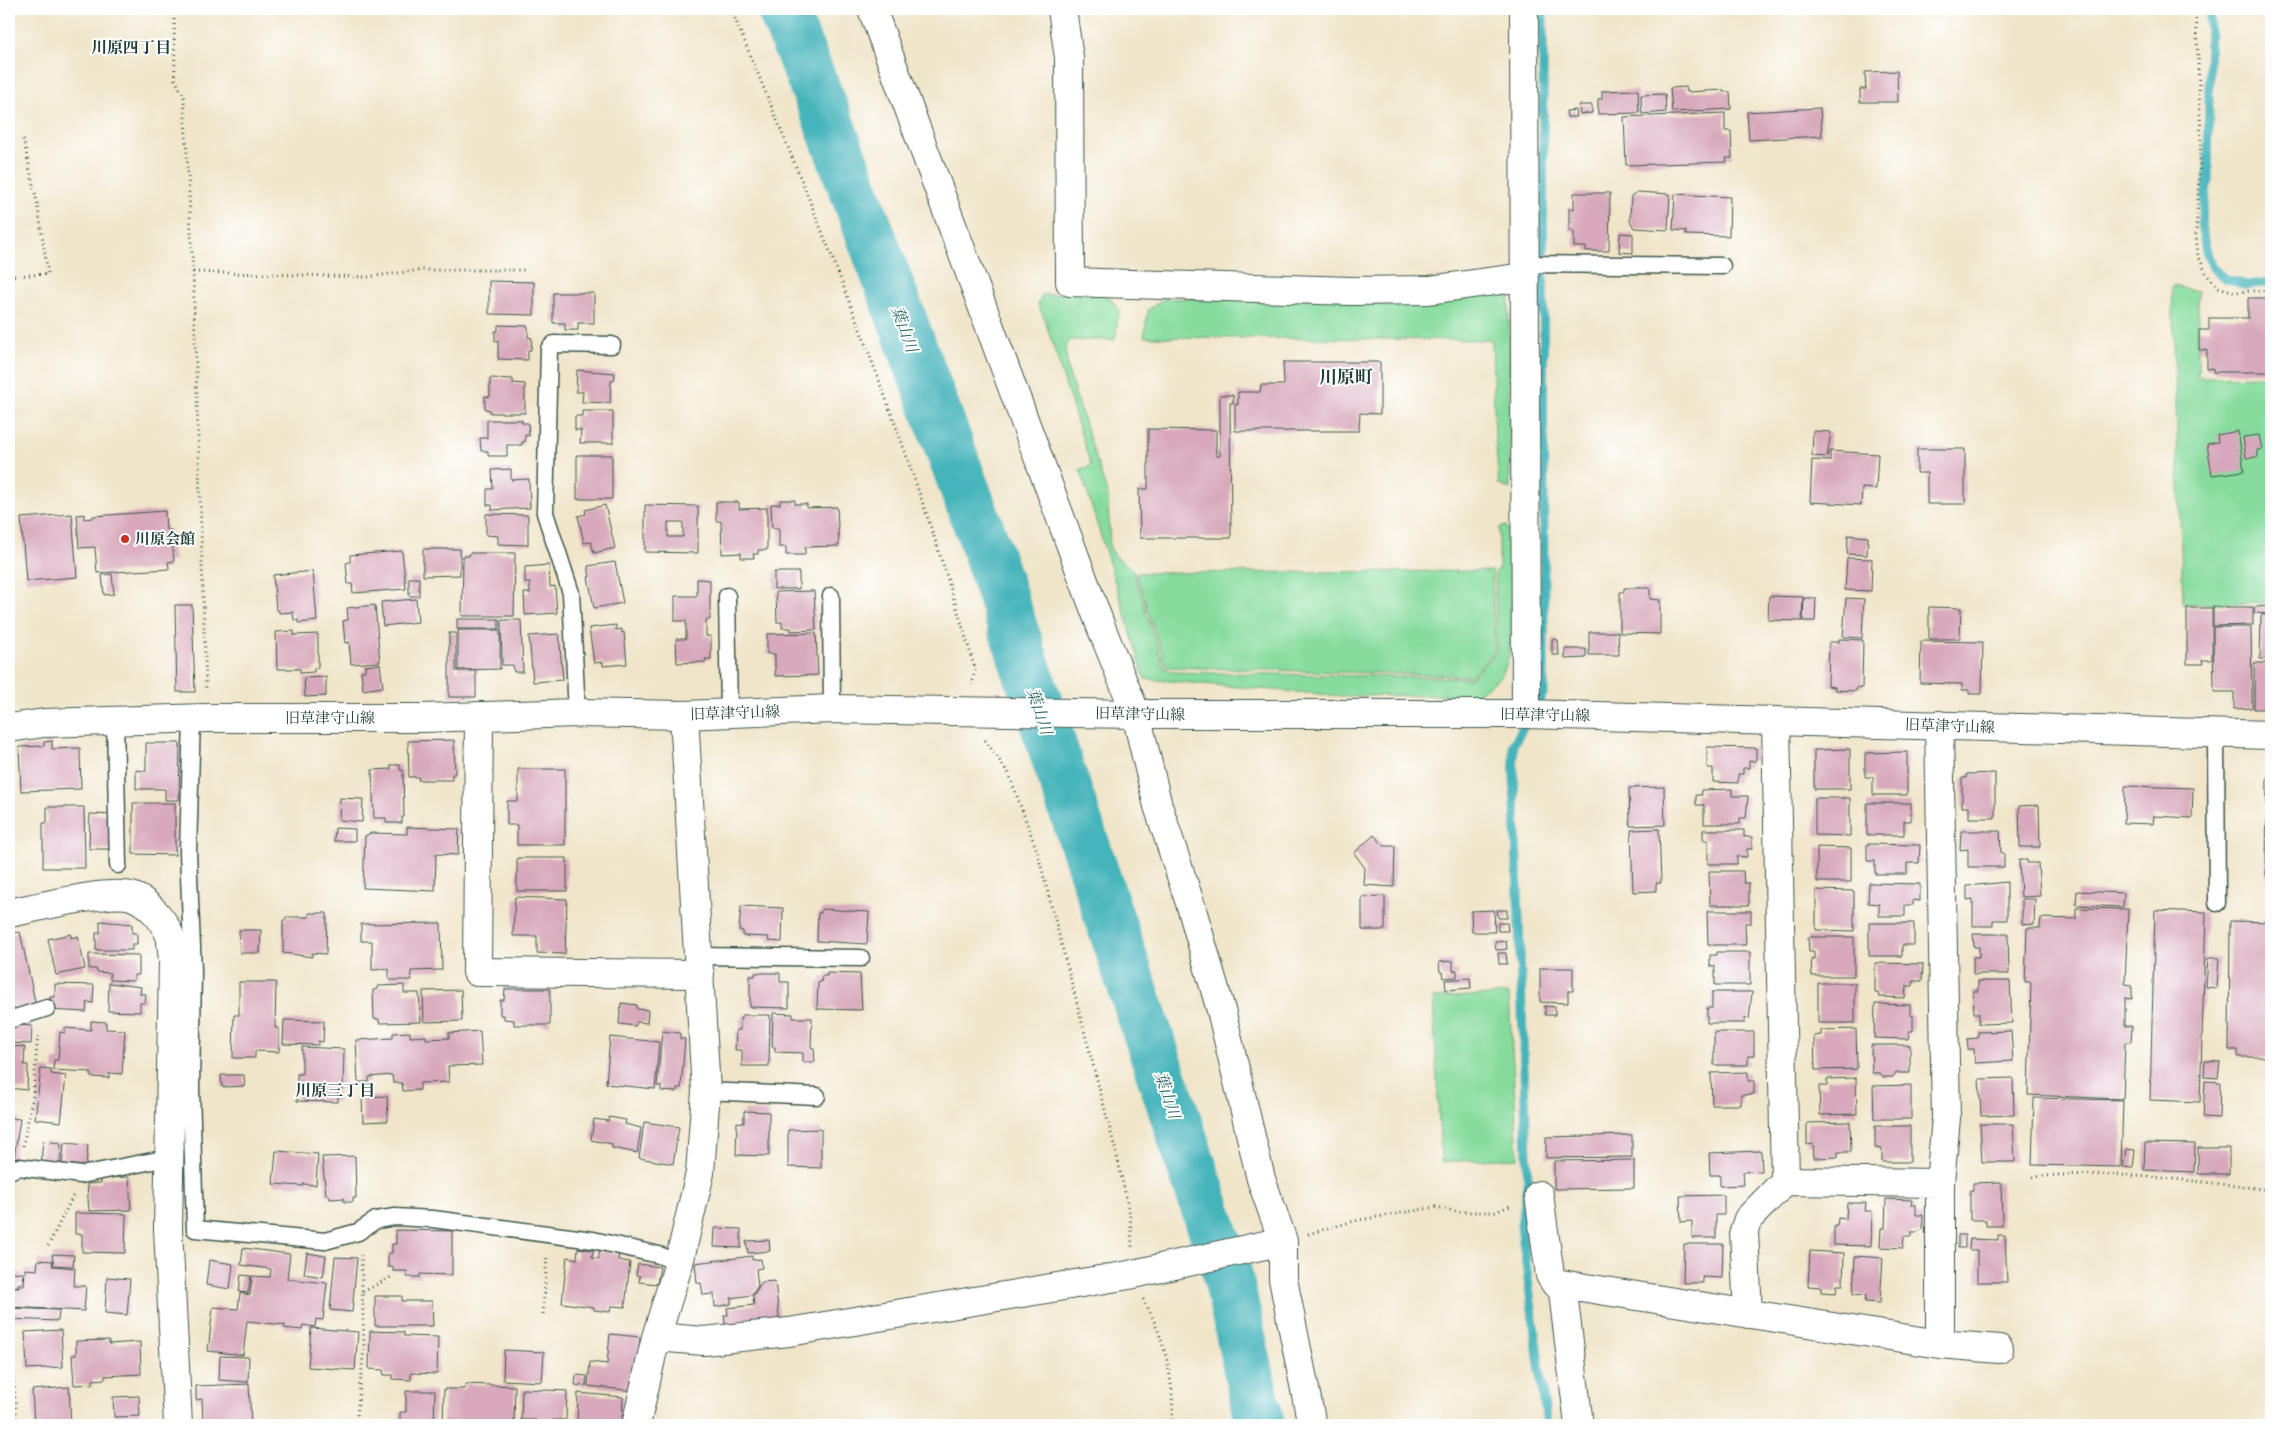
<svg xmlns="http://www.w3.org/2000/svg" width="2280" height="1434" font-family="Cardo,'Noto Serif JP',serif">
	<rect width="100%" height="100%" fill="#fff"/>
	<filter id="ink" filterUnits="userSpaceOnUse"><feTurbulence type="fractalNoise" baseFrequency=".02" numOctaves="2"/><feDisplacementMap in="SourceGraphic" scale="10" xChannelSelector="R" yChannelSelector="G"/><feConvolveMatrix kernelMatrix="1 2 1 2 8 2 1 2 1" color-interpolation-filters="sRGB"/></filter>
	<filter id="wash" filterUnits="userSpaceOnUse"><feTurbulence type="fractalNoise" baseFrequency=".0096" numOctaves="4" result="noise"/><feDisplacementMap in="SourceGraphic" scale="20" xChannelSelector="R" yChannelSelector="G"/><feGaussianBlur stdDeviation="1.12" result="paint"/><feColorMatrix in="noise" values="0 0 0 0 0 0 0 0 0 0 0 0 0 0 0 0 0 1.4 0 .05"/><feComposite in="paint" operator="in"/></filter>
	<g filter="url(#wash)">
		<rect width="100%" height="100%" fill="#f0e5c9"/>
		<path fill="#86db9d" stroke="#528c68" d="M2172,286L2198,291V377L2271,376V603L2183,604Z
			M1065,293L1107,294L1119,311L1115,340H1071L1065,347L1068,371L1108,496L1110,548L1115,556L1133,570L1164,668L1174,672L1471,678L1497,651L1495,573L1499,568V528L1506,526L1509,533C1510,563 1518,651 1502,674C1495,683 1485,689 1475,695L1342,696L1145,679L1080,469L1091,466L1045,320L1038,305L1042,295Z
			M1509,293L1510,489L1499,485L1495,438L1492,340L1144,337L1148,310L1163,299Z
			M1492,571L1495,651L1471,676L1166,667L1136,573Z
			M1509,994L1518,1158L1441,1162L1433,998Z"/>
		<g fill="none" stroke-linecap="round" stroke-linejoin="round">
			<path stroke="#44b4bb" stroke-width="9" d="M1543,9L1544,692L1513,745L1528,1185L1521,1225L1547,1425
				M2210,9L2208,179L2201,224L2206,251L2213,268L2226,279L2247,285L2271,282"/>
			<path stroke="#44b4bb" stroke-width="50" d="M782,9L825,112L983,538L1227,1272L1260,1425"/>
		</g>
		<g id="blocks">
			<path fill="#d8a9bc" fill-rule="evenodd" d="M1897,71L1898,102H1860V89H1866L1865,72Z
				M1686,87L1687,92L1724,90V92H1730L1731,109L1672,112L1670,88Z
				M1638,90L1639,113L1598,114V99H1602V91Z
				M1665,94L1666,112L1642,114L1641,95Z
				M1579,105H1592V113L1580,114Z
				M1820,108L1822,136L1749,140L1747,112Z
				M1576,110L1577,117H1567L1566,111Z
				M1725,113V131H1731L1732,158H1726L1727,162L1626,165L1624,117Z
				M1637,192L1670,194L1668,230L1634,228L1630,221L1631,196Z
				M1574,193H1610L1609,251H1586V247H1574V231H1569V208L1574,209Z
				M1675,194L1730,197L1729,236L1686,235V231L1673,230Z
				M1620,233L1633,234V253L1619,252Z
				M489,281L534,282V315L489,314Z
				M553,293H594V323H578V330H565V323H553Z
				M2248,298H2271V372H2213V368L2207,369V350H2199V330H2209V318H2248Z
				M498,325L528,326V337L532,338L531,350H528V360L498,359V341H495V331H498Z
				M1283,362H1380V414L1360,413L1359,431H1235V404L1238,405V392H1260L1261,385H1284Z
				M577,370L615,373L614,381H611L610,403L582,402L583,392H576Z
				M490,378L513,379V383L525,384V413H490V410L485,409V396L490,397Z
				M1220,395H1233V403H1230L1231,538H1140L1139,489H1148V429L1216,430V456H1220Z
				M582,411H613V443H580L581,430H575V416H582Z
				M487,420H522V423H528L529,436L525,435V442H522V445H507V456H488V451H481L480,438H487Z
				M1813,431L1831,432L1827,457L1812,456Z
				M2238,431L2244,471L2212,475L2207,444L2218,442L2217,435Z
				M2259,435L2262,449L2257,450L2258,457L2246,458L2243,437Z
				M1917,449H1965V504H1927V473H1917Z
				M1830,451L1878,454L1876,489L1862,488L1861,505L1810,502L1812,460L1830,461Z
				M577,455H612V499H577Z
				M511,469V480L529,479L530,508L492,510V505H487V489H493L492,470Z
				M780,500H795V504H807V508L837,507L839,546L805,547V555H786V547H779V528H772L771,504H780Z
				M716,502H739V509L767,508V550H758V554H753L754,558H741V553L722,554L721,521H716Z
				M605,505L615,548L594,553L591,542L584,543L578,516L586,514L585,510Z
				M645,505L698,506V553L645,552ZM668,522H683V537H668Z
				M165,511L166,530H171L174,561L168,562L169,569L97,573L95,547L79,548L77,515L84,514V519L93,518V516Z
				M72,514L77,577L26,581L21,518Z
				M486,514L528,515V545L498,544V536L486,535Z
				M1848,535L1868,537L1867,555L1847,554Z
				M423,549H460V575L423,576Z
				M402,551L406,589L353,593L352,584H348L346,563L350,562V555Z
				M470,553H515L514,616H462L463,556H469Z
				M1847,558L1872,559L1871,591L1845,590Z
				M615,562L623,603L594,608L588,577H590L588,566Z
				M549,565L550,587L555,586L557,613L525,615L524,593H530V583H525V567Z
				M313,571L317,621L298,623V620H294L293,612L279,613V610H276L273,575Z
				M774,572H799V589H774Z
				M112,574L114,594L104,595L102,575Z
				M409,578H419V596H409Z
				M697,579L710,580V620H706V636H711V659H705L706,662L677,663L676,639H686V621H675V596H697Z
				M1624,588H1650V599L1660,600V634L1620,633V592H1624Z
				M814,591L816,630L791,631V628H782V622H777L776,592Z
				M1769,596L1803,597L1802,621L1768,620Z
				M1804,598H1816L1815,621H1803Z
				M1846,598L1864,599L1862,638L1843,637Z
				M416,599L418,622L383,626L381,602Z
				M175,605H192L195,692H177Z
				M375,605L380,662L351,664L349,642L345,643L343,621L348,620L347,608Z
				M2271,606V614L2254,613L2255,607Z
				M1929,607L1961,608L1960,639H1929Z
				M2213,607H2253V625L2213,626Z
				M2187,608H2212V660H2202L2203,664H2187Z
				M2261,615H2271V659H2260Z
				M457,619H499V629H457Z
				M9,620H10L12,641H9Z
				M501,620H521L523,672H514L513,665H502Z
				M616,625V630L622,629V633L624,632L627,664L603,666V662L594,663L589,628Z
				M2213,627H2251L2252,708L2234,709V692H2214Z
				M458,630H500V669L458,670Z
				M294,631V635L318,634V668L314,669V672L300,673V669H277L276,632Z
				M1589,632H1618L1619,655H1589Z
				M449,633H456V671H476V697H449Z
				M816,633L818,675L775,676V654H767V634Z
				M559,634L563,680L533,682L529,636Z
				M1552,639L1558,640L1559,655H1552Z
				M1839,639L1863,640L1862,688L1857,687L1856,691L1835,690V687L1828,686L1829,642H1839Z
				M1921,641L1983,642L1982,694H1969V690H1962V684L1920,683Z
				M1565,649H1586V658L1565,659Z
				M2254,663H2271V709H2254Z
				M380,664L383,687L363,690L361,671H365V666Z
				M326,677V696L305,697L304,678Z
				M454,740L455,774H452V780H418L419,777H409L408,741Z
				M52,741V749L80,748L81,789L21,791L19,747L44,746V742Z
				M146,743H180L179,800H165V789H136V770L146,771Z
				M1707,747L1756,748V761H1749V768H1743V774H1738V783L1713,782V768H1707Z
				M1850,749V789H1814V750Z
				M1907,752V795H1873V777H1865V753Z
				M391,765H400V770H403L404,817H402V823H386V818H374L372,770L391,769Z
				M518,769H565V845H517V825H507V801H518Z
				M1995,773V818H1969V807H1962V778H1967V774Z
				M2267,777H2271V876H2266Z
				M2125,786L2193,788L2192,818L2154,816L2153,824L2124,823Z
				M1664,787L1665,825L1630,826L1629,788Z
				M1732,789V796H1748L1746,818H1740V824H1704V805H1696V795H1702L1701,790Z
				M340,798L363,799L362,822L339,820Z
				M1815,798H1850V836L1815,835Z
				M133,803H175V855L133,854Z
				M1867,803H1911V821H1904V835H1867Z
				M2039,805L2040,847H2020L2019,806Z
				M47,807H84L85,868H43V823H47Z
				M90,814L116,815L112,849H89Z
				M407,827L459,829L458,855L436,854L435,891L363,888L365,836L371,833L407,834Z
				M335,828L355,829V841H334Z
				M1659,829L1661,883H1656V891L1633,892L1631,830Z
				M1703,830H1744V837H1752V849H1747V857L1737,856V864H1708V840H1703Z
				M1961,831H2000L2001,853H2004V867H1968V849L1960,850Z
				M1374,835L1384,846H1395L1394,887L1364,885L1365,868L1354,853Z
				M1867,844L1920,845L1919,863H1907V874H1875V861H1867Z
				M1817,847L1851,848V882H1817Z
				M517,858H567V891H517Z
				M2019,860H2027V863H2038L2040,896L2021,897Z
				M1709,871H1743L1744,883H1749V905H1710Z
				M2007,882V920H1993V926H1973V899L1967,900V886Z
				M1869,883L1920,884V901L1913,900V905H1905V916H1879V904L1868,903Z
				M1816,890L1854,891V931L1816,930Z
				M2077,891L2124,893L2123,907L2076,905Z
				M1385,896V930H1362V897Z
				M515,897L567,899L565,954L537,953V936H513Z
				M2022,899H2035L2034,925L2022,924Z
				M741,906L783,908L782,942L768,941L769,937L743,936V931L739,930Z
				M2076,908L2128,909L2125,984L2132,985V999L2125,998V1026H2132L2131,1042H2125L2123,1099L2028,1095L2031,982H2025L2027,928H2040L2041,918L2076,919Z
				M822,909L869,912L867,944L817,941L818,913H821Z
				M1494,910L1495,932H1472L1471,911Z
				M1497,910H1507V918H1498Z
				M2155,910L2206,912L2200,1102L2150,1100Z
				M1707,911H1751V923H1745L1746,945H1708Z
				M309,913H327L326,954L312,953V957L283,953V920H286V917H309Z
				M100,921L132,924V933H137V944H132V950H96V933H100Z
				M2230,921L2271,922V1057H2238V1050H2229Z
				M441,923L442,970L411,971L412,980H389V969L372,970V941H361V924Z
				M1498,923H1507L1508,931H1498Z
				M1869,923H1914V945H1902V956H1869Z
				M239,930H261L260,953H240Z
				M20,932L36,1006L9,1011V934Z
				M71,934V938L78,936L85,969L56,975L48,939Z
				M1973,934H2008L2009,974H1973V957H1979V947H1974Z
				M1808,937H1854V976H1812L1811,958L1814,959V952H1809Z
				M1506,941L1507,949L1496,950L1495,942Z
				M1717,952H1750V985H1715V966H1710V955H1717Z
				M1498,953H1506L1507,964H1499Z
				M89,954L139,955V975H134V981L110,980V973L97,972L96,969H89Z
				M2208,958H2219L2217,988L2206,987Z
				M1453,961V971L1457,970V977L1443,978L1442,972H1440L1439,962Z
				M1875,963L1923,964L1922,981H1913V986H1906L1905,998L1879,997L1878,993H1875Z
				M1540,968H1573V991H1568V1003L1540,1002Z
				M755,973H780V982H789V1008L750,1007V976H755Z
				M827,973L860,974L862,1010L817,1009L818,983L821,982L822,976H827Z
				M1470,978L1471,988L1446,990L1445,980Z
				M1978,981H2010L2012,1023L1979,1024V1013H1974L1973,991H1978Z
				M239,982H276L275,1028H279V1052L255,1051V1058H233L234,1015H239Z
				M109,983L141,987L140,994H146L145,1003H140V1012L108,1011Z
				M1818,983H1855V1023H1818Z
				M55,984L94,985L93,1003L87,1002L86,1012L49,1010L50,997H55Z
				M404,985V993H419L421,1022L379,1023V1019H374L373,990L378,989V986Z
				M505,989H550V1025H514V1020L504,1019V1015H500V1000H504Z
				M461,990L462,1021L424,1022L423,991Z
				M1712,992H1752L1749,1019L1745,1018V1023H1707V1008H1712Z
				M621,1003L637,1005V1009L648,1010L647,1023L636,1022V1026L619,1024Z
				M1875,1004L1910,1005V1015H1913V1031H1909L1908,1039L1874,1038Z
				M1545,1006L1555,1007V1015H1545Z
				M773,1013L793,1014V1018H812L811,1047L814,1048L815,1062H803V1053L775,1052V1047H772Z
				M742,1015H770L769,1066H742V1050H735L736,1030H740V1018H742Z
				M284,1020L324,1021L323,1042L318,1041V1045L283,1044Z
				M91,1021L106,1022V1029L125,1030L122,1074L109,1073V1078L91,1077V1072L53,1070L54,1060H58L60,1032L65,1033V1028L91,1030Z
				M9,1024L32,1026L31,1044L9,1043Z
				M1856,1029L1857,1069L1815,1070L1814,1036L1821,1035V1030Z
				M480,1031L482,1065L448,1066L449,1082L420,1083V1090L403,1091L402,1083H393L392,1075L369,1077V1082H358L356,1040L393,1038V1033L410,1032V1037L426,1036V1039L449,1038V1033Z
				M662,1031L680,1033V1039H685L681,1088H677V1092L661,1091V1086H657Z
				M2011,1031L2013,1061L1975,1063L1974,1049H1968L1967,1039L1978,1038V1032Z
				M1714,1032H1754V1056H1748V1065H1714Z
				M610,1037L659,1042L655,1089L606,1084Z
				M1871,1045H1910V1073H1896L1893,1077H1883L1880,1073H1872Z
				M9,1046L25,1047L24,1065H28L27,1090L9,1088Z
				M302,1047L344,1049L343,1089H338V1102L297,1101V1074H302Z
				M2205,1061L2220,1062L2218,1078L2204,1077Z
				M41,1068L51,1069V1074L66,1076L61,1122L35,1119Z
				M1748,1072V1081H1754V1094L1741,1095V1105H1712L1711,1073Z
				M221,1075H244L245,1086L222,1087Z
				M1856,1078L1857,1114L1820,1115L1819,1086H1827V1079Z
				M2013,1078L2014,1115L1981,1116L1979,1079Z
				M2205,1081L2220,1082L2219,1118L2203,1117Z
				M1911,1085V1119H1874L1873,1086Z
				M387,1096L388,1121L363,1122L362,1097Z
				M2034,1098L2123,1100L2121,1167L2032,1165Z
				M744,1111L769,1112V1156L736,1155L737,1122L744,1123Z
				M609,1117L626,1120L625,1124L641,1128L637,1153L612,1148V1144L591,1140L594,1119L608,1121Z
				M9,1118L20,1119L14,1159L9,1158Z
				M644,1122L679,1127L673,1164L639,1158Z
				M1850,1122L1851,1152H1838V1157L1814,1158L1813,1144L1807,1145V1123Z
				M1980,1124H2013L2015,1162H1982Z
				M1875,1126H1910V1162H1882V1149L1875,1148Z
				M821,1129V1168L788,1167V1130Z
				M1632,1135V1157L1546,1158V1137Z
				M43,1141L61,1143L60,1164L41,1163Z
				M64,1143L88,1145L86,1166L62,1164Z
				M2145,1143L2195,1144L2194,1172L2144,1170Z
				M2198,1148H2229V1174H2198Z
				M2126,1149L2135,1150L2133,1168L2123,1167Z
				M276,1151L318,1154L316,1185L303,1184V1186L273,1184Z
				M1761,1151L1762,1171L1743,1172L1744,1185L1720,1186V1175H1710L1709,1153Z
				M355,1156L356,1198H353V1202H344V1198L330,1199L329,1195H326L322,1157Z
				M1634,1160V1188L1554,1189V1161Z
				M129,1177L131,1210L89,1211L87,1184L101,1183V1178Z
				M2001,1182L2002,1226H1986V1220H1970V1190H1973V1183Z
				M1724,1195V1215H1716V1238H1692V1221L1681,1222L1680,1196Z
				M1886,1199L1912,1200L1911,1205H1916V1215H1923V1229L1918,1232H1911V1236H1904L1903,1248L1880,1247L1881,1228H1885Z
				M1847,1203H1866L1865,1211H1872L1871,1246L1834,1245V1226H1837L1838,1218L1846,1219Z
				M75,1213L126,1214L125,1253L82,1252V1234H75Z
				M715,1228L741,1229V1248L714,1247Z
				M396,1230L452,1231V1275L420,1274V1277H407V1271H393V1267H388V1253H392V1244H396Z
				M1958,1235H1965V1248H1958Z
				M1998,1235H2005L2007,1282H1977V1250H1969L1970,1239L1998,1240Z
				M769,1240L770,1251L748,1253L746,1241Z
				M1684,1244H1723L1722,1278L1702,1277L1703,1283H1683Z
				M243,1248L290,1254L287,1279L327,1283L323,1320L316,1319L315,1327L303,1325L302,1330L284,1328L285,1325L247,1321L243,1355L208,1351L213,1307L238,1309L240,1293L250,1295L252,1276L270,1277L271,1269L241,1265Z
				M578,1248L593,1250L592,1258L599,1259V1251L619,1254L618,1260L630,1262L625,1307L611,1306L610,1312L594,1310V1307L562,1303L567,1257L577,1259Z
				M1810,1251L1844,1253L1843,1285H1837L1836,1293L1821,1292V1287L1808,1286Z
				M307,1253L326,1256L323,1277L304,1274Z
				M52,1254L74,1255L73,1266L54,1265Z
				M752,1256V1260L761,1259L762,1268L756,1269L758,1286L752,1295L731,1298V1304L715,1307L714,1294L703,1295L701,1283H697L695,1263Z
				M1855,1256L1883,1258L1880,1303L1865,1302L1866,1295L1853,1294Z
				M335,1257L357,1258L352,1312L330,1310Z
				M38,1260L53,1261L52,1266L75,1268L74,1286H86L84,1311L11,1307L12,1287L24,1286L25,1269L37,1270Z
				M209,1260L233,1264L230,1289L206,1285Z
				M638,1264L660,1267L657,1284L639,1282L640,1276L636,1275Z
				M12,1272L23,1273L22,1284H18V1287L11,1286Z
				M241,1275L251,1276L248,1293L239,1292Z
				M107,1277L130,1279L127,1315L105,1313Z
				M775,1281L780,1325L726,1330L724,1315H728L727,1308L754,1305L753,1296L762,1282Z
				M375,1296H402V1301H432L433,1326H375Z
				M9,1308L59,1310L58,1321L9,1319Z
				M311,1328L358,1332L355,1370L308,1367Z
				M61,1330L63,1367L27,1369L25,1332Z
				M370,1331L404,1332V1336L438,1337L437,1374L411,1373V1380L393,1379V1375H384L383,1370L369,1369Z
				M610,1334L640,1337L635,1391L588,1386L590,1362L607,1364Z
				M109,1340V1344L140,1342L141,1374L105,1376V1379L93,1380V1384L74,1385L72,1355H76V1341Z
				M504,1350L544,1352L542,1382L503,1380Z
				M220,1356L249,1357L248,1382L219,1380Z
				M576,1375L587,1376L586,1386L575,1385Z
				M249,1384L251,1425H203L202,1399L196,1400V1386Z
				M466,1384L515,1386L514,1425H443L444,1389H465Z
				M69,1387L71,1425H34L32,1390Z
				M522,1389L567,1391L566,1420H553L552,1425L535,1424L536,1420H521Z
				M406,1391H435L434,1425H400V1412H406Z
				M578,1393L623,1397L622,1425H577Z
				M139,1396L140,1416L114,1417L113,1397Z"/>
		</g>
	</g>
	<g filter="url(#ink)">
		<use href="#blocks" fill-opacity="0" stroke="#3e564a" stroke-width="1"/>
		<g fill="none" stroke-linecap="round" stroke-linejoin="round">
			<defs>
				<path id="service" d="M1524,264L1722,266
					M727,596L729,713
					M831,596L832,709
					M577,713L571,593L545,513L549,349L554,344L612,345
					M192,718L188,852L193,971L191,1088L195,1229L325,1241L358,1232L376,1220L395,1217L433,1219L593,1240L659,1255L679,1263
					M115,720L118,865
					M2216,734L2217,903
					M699,956L861,958
					M9,1020L47,1008
					M706,1091L817,1096
					M9,1171L19,1167L81,1175L168,1158"/>
				<path id="minor" d="M872,9L1101,627L1136,714L1158,806L1191,906L1222,1014L1261,1179L1283,1241V1279L1312,1425
					M1062,9L1069,58L1070,282L1351,291L1429,290L1524,277
					M1524,9L1526,714
					M479,716L477,972L700,974
					M1939,725L1946,1118L1940,1183V1344
					M1785,1181L1940,1183
					M1539,1195L1550,1275L1555,1283L1940,1344L1999,1349
					M1562,1284L1579,1425
					M1748,1314L1744,1231L1748,1219L1785,1181L1776,721
					M656,1337L704,1341L789,1332L1129,1275L1283,1241
					M636,1425L656,1337L679,1263L700,1173L706,1091L684,715"/>
				<path id="tertiary" d="M9,728L44,723L206,718H423L577,713L684,715L832,709L1136,714H1526L2271,735
					M9,913C35,908 112,888 134,897C148,902 165,921 170,936C172,944 172,954 173,962L168,1229L178,1425"/>
			</defs>
			<use href="#service" stroke="#3e564a" stroke-width="19"/>
			<use href="#minor" stroke="#3e564a" stroke-width="30"/>
			<use href="#tertiary" stroke="#3e564a" stroke-width="30"/>
			<path stroke="#3e564a" stroke-width="3" stroke-dasharray="1 4" stroke-linecap="butt" d="M174,9L175,79L184,97L193,272L206,691
				M731,9C821,225 910,444 975,669L972,685
				M2196,9L2201,138L2196,235L2198,255L2207,275L2218,287L2235,292L2271,290
				M193,272L367,277L422,270H526
				M9,276L48,274L37,202L23,138
				M985,740L1009,774L1037,851L1117,1156L1130,1215L1132,1247
				M23,1146L33,1095L38,1034
				M2033,1177C2112,1169 2193,1181 2271,1190
				M1308,1234L1354,1221L1436,1207L1459,1212H1495L1512,1205
				M48,1246L73,1196
				M363,1292L391,1277
				M1143,1299C1165,1338 1175,1381 1172,1425
				M543,1314L547,1255
				M10,1332L17,1425
				M356,1425L364,1347L361,1255"/>
			<use href="#service" stroke="#fff" stroke-width="16"/>
			<use href="#minor" stroke="#fff" stroke-width="28"/>
			<use href="#tertiary" stroke="#fff" stroke-width="28"/>
		</g>
	</g>
	<circle fill="#c8321e" stroke="#fff" stroke-width="2" cx="125" cy="539" r="5"/>
	<g text-anchor="middle" stroke-width="4" stroke-linejoin="round" paint-order="stroke">
		<g font-size="15" font-weight="bold" fill="#1f3d34" stroke="#fff" text-anchor="start">
			<text x="135" y="544">川原会館</text>
		</g>
		<g font-size="15" fill="#1f3d34" stroke="#fff">
			<text transform="translate(735 713) rotate(-2)" y="5">旧草津守山線</text>
			<text transform="translate(1140 714) rotate(1)" y="5">旧草津守山線</text>
			<text transform="translate(1545 715) rotate(1)" y="5">旧草津守山線</text>
			<text x="330" y="723">旧草津守山線</text>
			<text transform="translate(1950 726) rotate(2)" y="5">旧草津守山線</text>
		</g>
		<g font-size="16" font-weight="bold" fill="#1f3d34" stroke="#fff">
			<text x="131" y="53">川原四丁目</text>
			<text x="335" y="1096">川原三丁目</text>
		</g>
		<g font-size="16" font-style="italic" fill="#2c6763" stroke="#fff">
			<text transform="translate(905 329) rotate(70)" y="6">葉山川</text>
			<text transform="translate(1040 711) rotate(72)" y="6">葉山川</text>
			<text transform="translate(1168 1095) rotate(72)" y="6">葉山川</text>
		</g>
		<g font-size="18" font-weight="bold" fill="#1f3d34" stroke="#fff">
			<text x="1346" y="383">川原町</text>
		</g>
	</g>
	<rect width="2280" height="1434" fill="none" stroke="#fff" stroke-width="30"/>
</svg>
